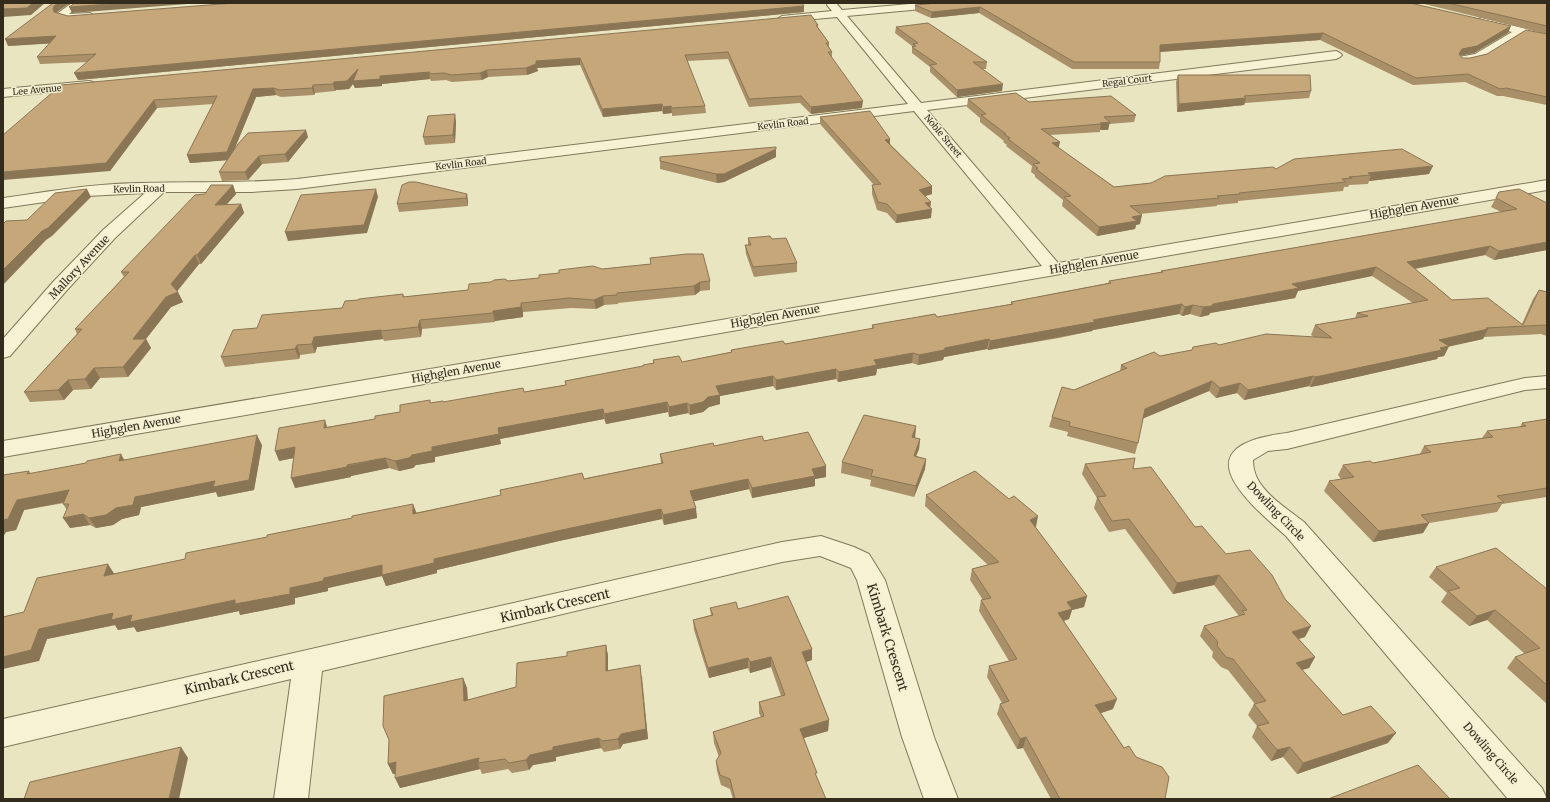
<svg xmlns="http://www.w3.org/2000/svg" width="1550" height="802" font-family="Merriweather,serif">
	<rect width="100%" height="100%" fill="#eae5c1"/>
	<g fill="none" stroke-linecap="round" stroke-linejoin="round">
		<defs>
			<path id="minor" d="M72,3H83L69,14L90,13L95,16C88,24 68,21 58,18L57,16L58,13Z
				M828,3H836L842,10L921,3H959L954,6L847,16L921,103L1336,51L1340,53L1342,55L1340,57L1336,59L927,110L1058,263L1547,180V190L3,457V441L1042,266L914,111L297,189L251,192H164L115,238L67,290L10,356L3,358V339L53,282L103,230L145,193L87,196L3,208V198C40,193 77,186 115,184C175,181 236,184 297,179L908,104L837,17L782,22L777,19L782,16L832,11L827,5Z
				M1482,18L1547,34V40L1523,34C1506,45 1479,68 1459,63L1457,60L1459,57L1475,54L1512,32L1478,23L1477,21L1478,19Z
				M89,81L93,82L95,85L93,88L3,97V89Z
				M1547,376V388L1525,390L1287,449L1268,451L1253,460C1253,465 1254,472 1257,478C1266,496 1289,510 1304,522L1542,788L1547,799H1508L1286,536C1240,496 1184,445 1287,433L1525,378Z
				M821,536L854,547L869,554L885,580L934,737L958,799H924L902,737L857,580L851,568L820,556L782,562L322,671L308,799H274L291,679L3,747V719L782,542Z"/>
		</defs>
		<use href="#minor" stroke="#82775a" stroke-width="2"/>
		<use href="#minor" fill="#f6f2d3" fill-rule="evenodd"/>
	</g>
	<path fill="#a99069" d="M937,3L1508,33L1474,53L1460,55L1462,58H1470L1487,54L1547,34V105L1503,96H1497L1465,82L1413,85L1320,40L1160,52V62L1159,69H1072L979,13L931,18L915,11V5Z
		M1420,3H1547V34Z
		M804,6V12L78,80L88,62L40,64L37,57L50,43L8,46L57,12V13L68,16Z
		M818,25V28L829,43V47L832,52V58L862,108L811,114L800,103L749,107L728,59L687,61L705,106L706,113L672,116V113L663,114L662,111L603,117L580,65L537,68L538,71L527,75L488,77L482,80L452,82L446,80L431,81L430,79L382,84V86L355,88L353,84L349,89L336,90L335,91L315,93L314,95L281,97L276,95L256,97L234,150L308,137L288,162L262,164L248,180L222,181L219,172L227,160L190,163L187,155L213,104L157,108L110,171L61,85Z
		M896,27L987,62L986,69H982L1002,91L957,97L930,72V67L912,53V46L895,33Z
		M1178,75L1311,91L1309,98L1245,103L1244,105L1177,112L1176,82Z
		M968,99L1029,102L1136,115L1134,122L1109,124L1108,130H1100V132L1050,135L1059,148L1114,187L1276,169L1429,174L1369,181L1368,184L1349,185L1348,187H1344L1343,191L1238,201V203L1217,205V206L1140,214V224L1136,225L1135,229L1097,236L1062,206L1063,200L1035,177V175L1031,172L1032,166L1006,146L1007,145L1003,142L1004,141L980,122V118L967,107Z
		M820,117L890,139V144L932,186V194L925,196L930,208L931,218L896,223L887,213L877,210L872,194V185H874L820,124Z
		M456,121L455,143L425,145L423,137Z
		M776,157L724,182L717,183L660,169V161Z
		M233,185L236,194L226,205L241,204L244,213L201,264H199L177,291L183,302L171,307L146,339L151,348L128,377L100,378L91,389L73,390L64,400L30,402L24,392L77,334L75,329L124,277L121,272L205,194Z
		M1499,192L1547,203V250L1494,260L1485,255L1415,269L1452,300L1522,324L1533,299L1539,290L1547,292V336L1541,334L1484,337L1483,339L1449,346L1444,356L1438,357L1437,359L1321,385L1310,387L1309,386L1244,400L1237,393L1216,398L1209,391L1143,418L1138,443L1135,454L1067,436L1068,432L1049,427L1052,417L1074,390L1120,371L1121,365L1160,356L1219,345L1314,337L1311,335L1315,325L1355,318L1357,313L1413,303L1372,276L1298,291L1295,298L1210,313L1209,315L1200,317L1190,314L1182,316L1179,314L1093,330L1092,331L1059,338L988,350L987,349L944,357L943,360L918,365L912,363L877,369L876,375L838,382L836,379L776,390L773,386L720,396V404L709,407L703,412L690,415L688,413L669,417L668,412L606,424L604,419L500,439L501,444L435,457V462L416,465L413,468L399,471L389,468L351,476V477L295,488L293,458L279,461L327,427L375,419L431,403L443,402L524,392L565,385L643,367L653,363V360L682,362L731,352V350L785,344L872,329V325L937,317L1011,304V302L1108,283L1109,281L1161,272V271L1501,212L1491,207Z
		M467,194L468,202V206L399,212L397,204Z
		M748,238L772,239L797,263V272L754,277L746,254L745,245H748Z
		M650,258L710,281V290L700,291L695,295L618,303V304L604,305L596,309L571,308L523,312V317L495,321V322L422,329L421,337L384,341L383,339L317,347L315,353L300,355L299,359L225,367L221,357L257,328L342,308L358,300L403,294L404,297L468,290L508,281L539,278L602,269L651,264Z
		M1547,419V497L1502,504L1497,512L1429,523L1423,533L1373,542L1324,491L1329,481L1341,479L1338,475L1343,465L1373,463L1420,454L1424,446L1482,438L1487,431L1520,427L1522,423Z
		M916,426L915,438L920,439L919,449L916,456L926,459L925,469L914,497L870,486L871,480L841,473L842,462Z
		M764,441L826,477L815,479V486L752,498L749,489L694,501L697,518L664,525L662,519L559,541L437,570V573L386,586L382,576L328,588V591L295,598V604L240,615L239,611L137,632L134,627L118,630L115,625L47,639L39,661L24,612L114,574L661,463L660,454L714,446Z
		M262,445L254,490L218,497L216,492L141,507L139,515L122,519L113,525L96,528L90,525L70,528L67,510L63,504L64,503L24,510L16,530L6,532L3,537V475L29,471L31,474L124,460Z
		M1085,464L1133,469L1195,527L1226,554L1305,637L1299,639L1315,657L1309,668L1302,670L1343,715L1388,743L1297,774L1283,757L1271,761L1252,737L1257,726L1248,715L1254,704H1255L1228,670L1221,667L1212,657L1213,652L1200,636L1204,626L1239,616L1214,585L1173,594L1125,529L1109,532L1094,508L1097,498L1082,474Z
		M926,495L1036,527H1035L1087,596L1084,607L1072,610L1069,619L1064,621L1113,709L1101,713L1124,748L1136,757L1165,799H1051L1023,748L1017,749L997,714L1000,704L1002,703L987,677L989,666L1009,661L979,611L981,600H983L970,580L972,569L988,565L925,506Z
		M1436,567L1547,589V704L1507,668L1515,657L1525,654L1487,620L1469,626L1441,602L1447,593L1429,577Z
		M710,608L738,609L812,660L806,662L829,720L828,731L804,738L816,777L826,799H733L730,789L721,785L717,771L716,761L719,757L714,743L713,732L761,717L759,713V702L781,696L771,667L750,673L748,668L709,678L694,630L693,620L711,615Z
		M606,645L608,656V671L642,676L648,739L623,744L620,749L604,752L601,748L556,757V761L533,765L529,770L512,773L508,769L482,774L480,769L400,788L396,774H393L388,764L389,740L463,678L467,688L468,700L516,687L567,656Z"/>
	<path fill="#8a7555" d="M33,3H45L31,15L3,17V9Z
		M58,3H70L57,12L56,16L57,19L53,9L54,6Z
		M122,3H200L72,13L69,7Z
		M804,6V12L78,80L74,73Z
		M980,7L979,13L931,18L932,12Z
		M1511,26L1508,33L1474,53L1459,56V54L1462,49Z
		M1323,33L1320,40L1158,52L1160,45Z
		M56,36L59,43L8,46L5,39Z
		M580,58V65L537,68L538,71L527,75L526,68L536,61Z
		M358,69L380,76L430,72L429,74L430,79L382,84V86L355,88L353,84L349,89L336,90L335,91L333,84L334,82Z
		M487,70L488,77L482,80L480,73Z
		M1003,84L1002,91L957,97V90Z
		M313,85L315,93L314,95L312,88Z
		M274,88L276,95L256,97L230,160L190,163L187,155L253,89Z
		M1246,98L1244,105L1177,112L1179,104Z
		M154,100L157,108L110,171L3,180V172Z
		M863,101L862,108L811,114V107Z
		M662,104V111L603,117L602,109Z
		M671,106L672,113L663,114V107Z
		M455,114L456,121L455,143L453,135Z
		M1110,122L1108,130H1100L1101,124L1100,123Z
		M306,130L308,137L288,162L285,154Z
		M890,139V147L885,140Z
		M1060,142L1058,150L1052,143Z
		M776,149V157L724,182L717,183L716,174Z
		M259,156L262,164L248,180L245,172Z
		M1433,166L1429,174L1369,181L1371,175L1368,173Z
		M233,185L236,194L218,214L215,205Z
		M932,186V194L918,198L919,190Z
		M87,189L91,197L52,236L46,240L3,285V270L42,231Z
		M376,189L378,197L367,233L288,241L285,232Z
		M467,194L468,202V206L466,198Z
		M931,202L930,210L932,209L931,218L896,223L897,215L925,203Z
		M241,204L244,213L201,264L197,255Z
		M1142,215L1140,224L1136,225L1135,229L1097,236L1099,227L1132,217Z
		M1547,242V250L1494,260L1499,251Z
		M1490,246L1485,255L1402,271L1407,262Z
		M195,255L199,264L175,294L171,284Z
		M1376,267L1372,276L1298,291L1295,298L1210,313L1209,315L1200,317L1203,307L1213,304L1292,284Z
		M700,282V291L695,295L694,286Z
		M178,292L183,302L171,307L138,349L133,339L166,297Z
		M603,296L604,305L596,309L594,300Z
		M521,303L523,312V317L495,321V322L493,313V311Z
		M1182,304L1179,314L1093,330L1092,331L988,350L990,341L1093,320Z
		M1193,305L1190,314L1182,316L1185,307Z
		M420,320L422,329L421,337L418,327Z
		M1488,329L1483,339L1434,350L1439,340Z
		M381,330V331L383,339L317,347L315,353L312,344L314,337Z
		M146,339L151,348L128,377L123,367Z
		M989,339L987,349L944,357L943,360L918,365L919,355L945,348Z
		M297,345L300,355L299,359L295,349Z
		M1449,346L1444,356L1438,357L1437,359L1321,385L1310,387L1315,377Z
		M913,353L912,363L877,369L876,375L838,382L839,372L874,360Z
		M94,368L100,378L91,389L85,379Z
		M836,369V379L776,390V380Z
		M773,376V386L720,396V404L709,407L703,412L690,415V405L716,386Z
		M1313,376L1309,386L1244,400L1248,390Z
		M68,380L73,390L64,400L58,390Z
		M1212,381L1209,391L1142,419L1145,409Z
		M1240,383L1237,393L1216,398L1220,388Z
		M667,402L668,412L606,424L604,414Z
		M687,403L688,413L669,417V407Z
		M603,409L604,419L500,439L501,444L435,457V462L416,465L413,468L399,471L395,461L412,455L432,447L498,428Z
		M325,420L328,430L324,428Z
		M916,426L915,437L911,448L912,437Z
		M257,435L262,445L254,490L218,497L216,492L141,507L139,515L122,519L113,525L96,528L89,518L116,508L135,497Z
		M920,439L919,449L912,466L914,456Z
		M295,447L299,457L279,461L275,451Z
		M121,454L127,465L119,461Z
		M385,458L389,468L351,476V477L295,488L291,478Z
		M926,459L925,469L914,497L916,486Z
		M826,466V477L815,479V486L752,498V488L812,469Z
		M748,479L749,489L691,502L690,491Z
		M69,490L75,500L24,510L16,530L6,532L3,537V520L17,500Z
		M413,504L417,514H413Z
		M696,508L697,518L664,525L663,515Z
		M661,509L662,519L559,541L437,570V573L386,586L382,576L328,588V591L295,598V604L240,615L239,611L137,632L134,627L118,630L115,625L47,639L39,661L3,669V657L39,629L113,613L132,615L290,588L324,578L382,565L434,559L557,531Z
		M83,514L90,525L70,528L63,518Z
		M1038,516L1036,527L1028,531L1030,520Z
		M1429,523L1423,533L1373,542L1379,531Z
		M108,564L115,575L104,576Z
		M1219,575L1214,585L1173,594L1177,583Z
		M1087,596L1084,607L1072,610L1069,619L1055,623L1058,613L1067,602Z
		M1495,610L1487,620L1469,626L1477,616Z
		M1311,626L1305,637L1286,642L1292,632Z
		M606,645L608,656V682L606,671Z
		M812,649V660L802,663V652Z
		M771,657V667L750,673V662Z
		M1315,657L1309,668L1290,673L1296,663Z
		M748,658V668L709,678L708,668Z
		M640,665L648,739L623,744L620,749L618,739Z
		M463,678L467,688L468,711L464,701Z
		M1117,699L1113,709L1092,716L1095,705Z
		M829,720L828,731L800,739V729Z
		M1396,733L1388,743L1297,774L1303,763Z
		M1026,737L1023,748L1017,749L1020,739Z
		M599,738L601,748L556,757V761L533,765L529,770L526,760L530,755L553,747Z
		M181,747L188,758L179,799H169Z
		M1290,747L1283,757L1271,761L1277,750Z
		M479,758L478,763L480,769L400,788L395,778Z
		M396,762L401,773L393,774L388,764Z"/>
	<path fill="#c5a77a" stroke="#8a7555" d="M3,3H33L27,8L3,9Z
		M53,3H58L54,6L53,9L54,12L68,16L234,3H802L804,6L74,73L96,54L37,57L56,36L5,39Z
		M75,3H122L69,7Z
		M937,3H1410L1511,26L1477,46L1462,49L1459,54L1462,58H1470L1487,54L1526,30L1547,34V97L1506,88L1500,89L1468,74L1416,78L1323,33L1160,45V62H1074L980,7L932,12L915,5Z
		M1448,3H1547V26Z
		M811,15L818,25H816L829,43H826L832,52H828L863,101L811,107L801,96L749,99L728,52L685,55L705,106L672,108L671,106L663,107L662,104L602,109L580,58L536,61V64L526,68L487,70L480,73L451,75L444,73L429,74L430,72L380,76V79L353,81L358,69L347,81L334,82L333,84L313,85L312,88L279,90L274,88L253,89L227,152L187,155L217,96L154,100L106,163L3,172V135L61,85Z
		M928,23L987,62H973L1003,84L957,90L930,65L937,64L912,47L916,46L913,44L918,43L896,27Z
		M1178,75H1310L1311,91L1244,96L1246,98L1179,104Z
		M1016,93L1029,102L1111,96L1136,115L1104,117L1110,122L1100,123L1101,124L1041,129L1060,142L1052,143L1114,187L1151,183L1165,176L1273,167L1276,169L1294,159L1402,149L1433,166L1368,173L1371,175L1349,177L1352,178L1342,179L1346,182L1239,193L1240,194L1217,196L1219,198L1130,206L1142,215L1132,217L1137,221L1099,227L1064,197L1071,196L1036,169L1038,168L1033,164L1040,163L1008,139L1010,138L1004,134H1006L981,115L986,114L968,99Z
		M870,111L890,139L885,140L932,186L919,190L931,202L925,203L932,209L897,215L887,204L878,202L872,185L881,184L820,117Z
		M455,114L453,135L423,137L428,116Z
		M306,130L285,154L259,156L245,172H219L238,144L248,133Z
		M776,147V149L724,174H716L660,161V157Z
		M409,182H416L467,194L466,198L397,204L402,185Z
		M211,185H233L215,205L241,204L197,255H195L171,284L178,292L166,297L133,339H146L123,367L94,368L85,379L68,380L58,390L24,392L82,329H75L129,272H121L195,195L205,194Z
		M87,189L48,228L42,231L3,270V224L6,221L27,220L55,193Z
		M376,189L364,225L285,232L301,195Z
		M1519,189L1547,203V242L1499,251L1490,246L1407,262L1452,300L1488,298L1523,325L1539,290L1547,292V325L1486,328L1488,329L1439,340L1449,346L1440,348L1442,350L1325,375L1315,377L1313,376L1248,390L1240,383L1220,388L1212,381L1145,409L1138,443L1069,426L1070,422L1052,417L1062,387L1074,390L1127,368L1121,365L1154,352L1160,356L1192,350L1193,347L1216,343L1219,345L1266,334L1332,338L1315,325L1368,316L1357,313L1428,300L1376,267L1292,284L1299,288L1213,304L1212,306L1203,307L1193,305L1185,307L1182,304L1093,320L1095,322L1061,328L990,341L989,339L945,348L944,350L919,355L913,353L874,360L877,365L839,372L836,369L776,380L773,376L716,386L720,395L708,397L703,402L690,405L687,403L669,407L667,402L604,414L603,409L498,428L499,434L432,447V451L412,455L409,458L395,461L385,458L347,465V467L291,478L295,447L275,451L279,428L325,420L324,428L375,419V416L400,412V405L430,400V403L443,401V402L523,388L524,392L566,385L565,381L643,366V365L654,363L653,360L679,356L682,362L732,352L731,350L783,341L785,344L874,328L872,325L935,314L937,317L1013,304L1011,302L1111,283L1109,281L1163,272L1161,271L1517,209L1496,198L1499,192Z
		M770,236L772,239L786,238L797,263L753,267L745,245H751L748,238Z
		M687,254H703L710,281L700,282L694,286L617,293V295L603,296L594,300L569,298L521,303V307L493,311V313L420,320L418,327L381,331V330L314,337L312,344L297,345L295,349L221,357L233,330L257,328L262,315L342,308L345,301L358,300L359,299L403,294V297L468,290L469,284L491,282L494,280L505,279L508,281L539,278V275L559,273V270L593,266L602,269L651,264L650,258Z
		M864,415L916,426L912,437L920,439L914,456L926,459L916,486L871,476L873,470L842,462Z
		M1547,419V488L1497,496L1504,502L1421,515L1429,523L1379,531L1329,481L1354,477L1343,465L1370,461L1373,463L1431,452L1424,446L1493,437L1487,431L1526,426L1522,423Z
		M808,432L826,466L812,469L815,476L752,488L748,479L690,491L696,508L663,515L661,509L557,531L434,559V563L382,575V565L324,578L323,581L290,588V594L235,604V600L130,622L132,615L111,620L113,613L39,629L31,650L3,657V617L24,612L37,578L108,564L104,576L185,559L186,553L267,537V535L352,518V516L413,504V514L501,495L500,490L540,482L582,473L584,479L663,463L660,454L713,443L714,446L762,436L764,441Z
		M257,435L249,480L213,487L215,481L135,497L133,505L116,508L106,515L89,518L83,514L63,518L69,504H63L69,490L17,500L8,519L3,520V475L29,471L27,474L86,463L87,461L121,454L119,461Z
		M1135,458L1133,469L1151,467L1195,527L1202,526L1226,554L1250,550L1272,575L1285,599L1311,626L1292,632L1315,657L1296,663L1343,715L1371,706L1396,733L1303,763L1290,747L1277,750L1257,726L1269,723L1254,704L1266,701L1233,659L1226,657L1217,646L1218,642L1204,626L1245,614L1242,611L1247,610L1219,575L1177,583L1129,519L1112,521L1097,497L1106,496L1085,464Z
		M975,471L1009,499L1014,496L1038,516L1030,520L1087,596L1067,602L1072,609L1058,613L1117,699L1095,705L1124,748L1129,746L1136,757L1162,767L1169,777L1165,799H1060L1026,737L1020,739L1000,704L1009,701L989,666L1017,659L981,600L991,598L972,569L999,562L926,495Z
		M1496,548L1547,589V685L1515,657L1540,648L1495,610L1477,616L1448,591L1460,588L1436,567Z
		M788,596L812,649L802,652L829,720L800,729L817,773H815L826,799H735L730,779L720,775L716,761L721,753L713,732L764,716L759,702L785,695L771,657L750,662L748,658L708,668L693,620L713,615L710,608L736,602L738,609Z
		M606,645V671L640,665L646,729L621,734L618,739L602,741L599,738L553,747V750L530,755L526,760L509,763L505,759L478,763L479,758L395,778L396,762L388,764L389,740L383,726L384,696L463,678L464,701L516,687L517,663L567,656V652Z
		M181,747L169,799H23H24L30,782Z
		M1418,765L1450,799H1328Z"/>
	<g text-anchor="middle" stroke-width="3" stroke-linejoin="round" paint-order="stroke">
		<g font-size="9" fill="#332c1d" stroke="#f2eed0">
			<text transform="translate(1127 81) rotate(-7)" y="3">Regal Court</text>
			<text transform="translate(37 90) rotate(-5)" y="3">Lee Avenue</text>
			<text transform="translate(783 124) rotate(-7)" y="3">Kevlin Road</text>
			<text transform="translate(943 136) rotate(50)" y="3">Noble Street</text>
			<text transform="translate(461 164) rotate(-7)" y="3">Kevlin Road</text>
			<text transform="translate(139 189) rotate(-1)" y="3">Kevlin Road</text>
		</g>
		<g font-size="11" fill="#332c1d" stroke="#f2eed0">
			<text transform="translate(1414 207) rotate(-10)" y="4">Highglen Avenue</text>
			<text transform="translate(1094 262) rotate(-10)" y="4">Highglen Avenue</text>
			<text transform="translate(79 267) rotate(-47)" y="4">Mallory Avenue</text>
			<text transform="translate(775 316) rotate(-10)" y="4">Highglen Avenue</text>
			<text transform="translate(456 371) rotate(-10)" y="4">Highglen Avenue</text>
			<text transform="translate(136 426) rotate(-10)" y="4">Highglen Avenue</text>
			<text transform="translate(1276 511) rotate(46)" y="4">Dowling Circle</text>
			<text transform="translate(1491 753) rotate(49)" y="4">Dowling Circle</text>
		</g>
		<g font-size="13" fill="#332c1d" stroke="#f2eed0">
			<text transform="translate(555 605) rotate(-13)" y="5">Kimbark Crescent</text>
			<text transform="translate(888 637) rotate(73)" y="5">Kimbark Crescent</text>
			<text transform="translate(239 677) rotate(-13)" y="5">Kimbark Crescent</text>
		</g>
	</g>
	<rect width="1550" height="802" fill="none" stroke="#332c1d" stroke-width="8"/>
</svg>
